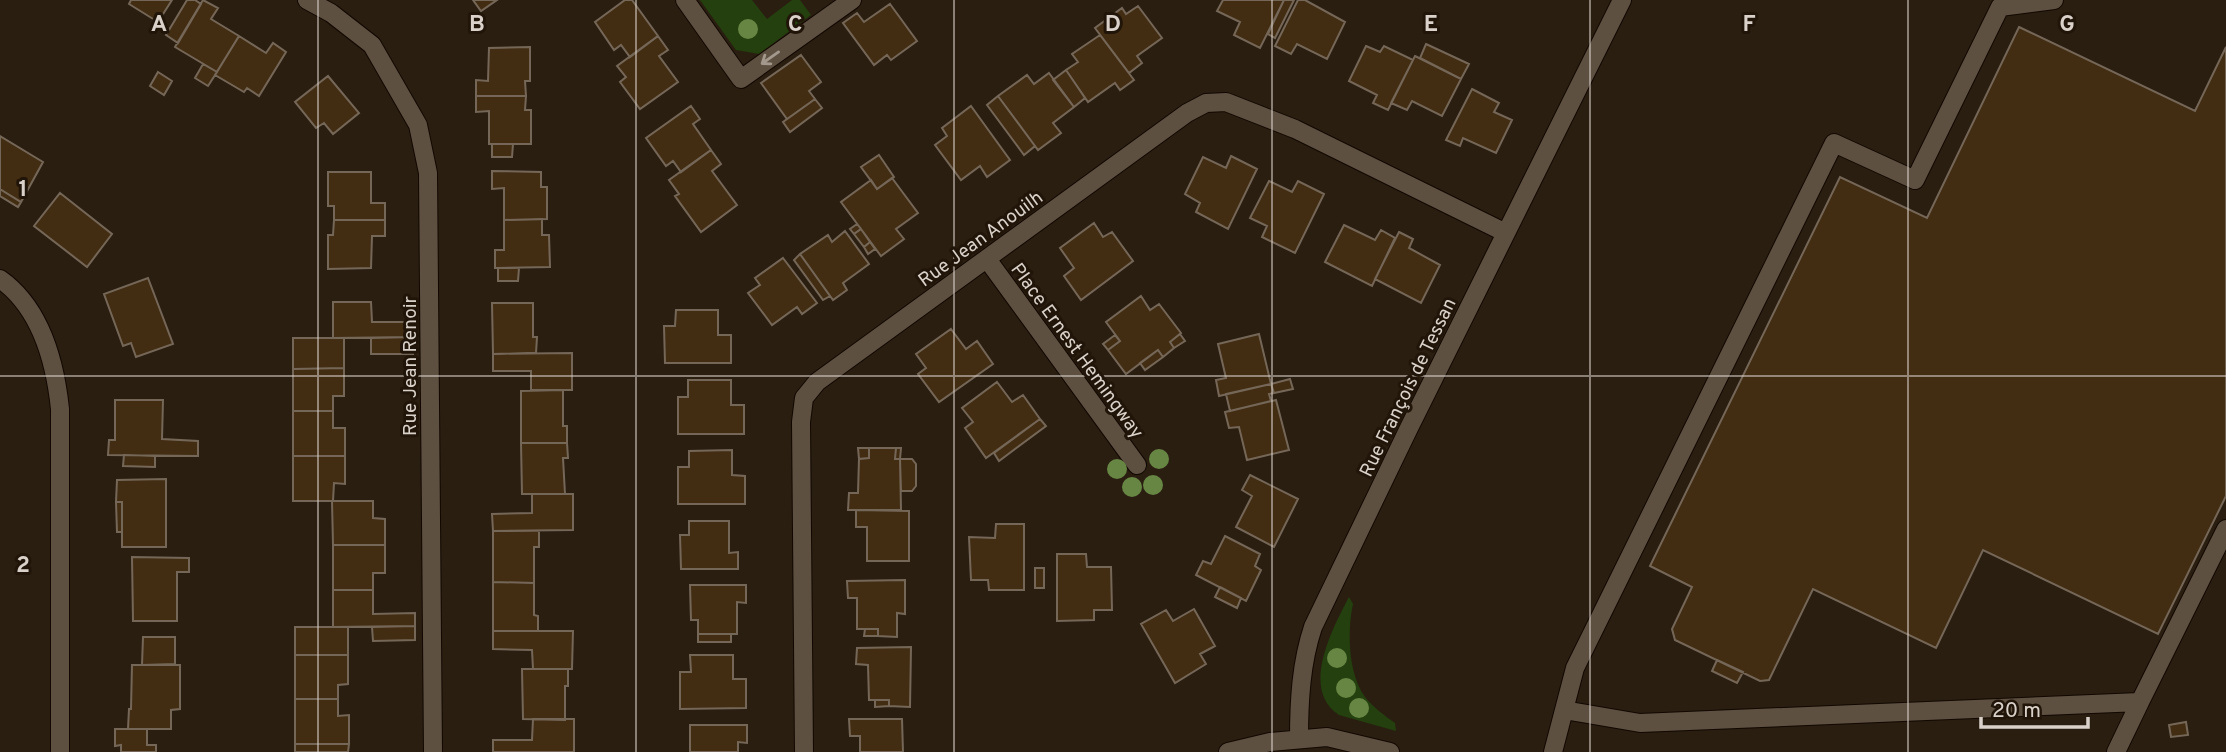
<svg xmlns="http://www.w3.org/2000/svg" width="2226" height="752" font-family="Overpass,sans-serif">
	<rect width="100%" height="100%" fill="#2a1e11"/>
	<path fill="#23400e" d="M700,0H752L767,19L792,0H800L811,15L759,54L736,50Z
		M1349,597L1353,604C1347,632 1348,673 1365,697C1373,707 1385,716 1395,723L1396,731L1339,715C1300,690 1332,629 1349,597Z"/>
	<path fill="#422c12" stroke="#756758" stroke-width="2" d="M131,0H172L158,22L129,4Z
		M187,0H195L201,4L178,43L166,35Z
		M203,0L218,8L211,19L239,36L217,72L175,47Z
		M473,0H497L481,11Z
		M625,0H632L658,36L630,57L621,45L614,50L595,22Z
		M1223,0H1284L1260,48L1234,35L1240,22L1217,11Z
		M1284,0H1294L1275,38L1268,34Z
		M1298,0H1305L1345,22L1327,59L1297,44L1291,54L1275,46Z
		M890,4L917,41L891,60L887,55L874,65L843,23L857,13L864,22Z
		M1138,6L1162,38L1137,56L1142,63L1129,73L1095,28L1122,8L1126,14Z
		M2019,27L2195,111L2226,47V496L2158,634L1983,550L1936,648L1813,589L1769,680L1760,681L1675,640L1672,629L1692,587L1650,566L1840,177L1927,218Z
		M1100,35L1134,80L1120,90L1115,83L1088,102L1066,70L1078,62L1072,54Z
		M239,36L266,53L273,43L286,52L259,96L247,88L244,92L215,75Z
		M658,36L668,50L659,56L678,82L640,109L620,82L626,77L617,66Z
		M1426,44L1469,64L1461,79L1420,58Z
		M1366,46L1380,52L1384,46L1413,60L1388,110L1373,103L1377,95L1349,81Z
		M530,47V81H525L526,96H476V80L488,81L489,48Z
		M801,55L821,82L809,91L815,99L787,119L761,83Z
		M1415,56L1461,79L1442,116L1412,101L1407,110L1391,103Z
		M203,64L217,72L208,86L195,78Z
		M1066,70L1085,98L1074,107L1053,80Z
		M158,72L172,81L164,95L150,86Z
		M1049,73L1074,107L1053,123L1061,133L1038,150L998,96L1027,75L1034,84Z
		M328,76L359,113L333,134L324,123L316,128L295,102Z
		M1472,89L1499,103L1494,112L1512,120L1496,153L1463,138L1460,146L1446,140Z
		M476,96H526L525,110H531V144H489V111L476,112Z
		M998,96L1035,146L1024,155L987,105Z
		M815,99L822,108L790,132L783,122Z
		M691,106L700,119L693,124L711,150L681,172L673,161L666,166L646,138Z
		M971,106L1010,160L987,177L980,166L961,180L935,145L947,136L942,128Z
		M0,136L43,162L21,202L0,189Z
		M492,144H513L512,157H492Z
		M711,150L721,164L712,171L737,205L701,232L675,196L679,194L669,180Z
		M879,155L894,177L877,189L861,167Z
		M1231,156L1257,169L1228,229L1196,212L1200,203L1185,194L1203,157L1226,168Z
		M492,171L541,172V187H547V219L504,220V188L492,189Z
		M328,172H371V203H385V220H334V206H328Z
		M892,178L918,213L896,229L904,239L881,256L841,202L871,180L877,189Z
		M1269,181L1292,192L1298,181L1324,194L1295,253L1262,237L1267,226L1250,218Z
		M0,189L21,202L18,207L0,196Z
		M60,193L112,234L87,267L34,226Z
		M542,219V235H549L550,267L495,268V250H504V220Z
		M334,220H385V236H372L371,268L328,269V235H333Z
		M1094,223L1103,237L1112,232L1133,261L1081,300L1064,276L1074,268L1060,248Z
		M857,224L861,229L854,234L850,229Z
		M1344,225L1375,240L1381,230L1395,238L1372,286L1325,262Z
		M861,229L870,242L864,247L854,234Z
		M845,231L869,264L843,283L847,290L833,300L800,254L828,235L832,242Z
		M1399,232L1413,239L1409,248L1440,265L1421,303L1375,279Z
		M870,242L875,249L868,254L864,247Z
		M800,254L830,296L823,300L794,260Z
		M783,258L817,303L802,314L797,307L772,325L748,293L760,285L755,278Z
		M498,268H519L518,281H498Z
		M148,278L173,344L136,357L131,343L123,346L104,294Z
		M1141,296L1150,310L1159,304L1181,333L1170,342L1174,348L1163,357L1158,350L1126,374L1108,350L1120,341L1106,322Z
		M333,302H371L372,322H413V337L333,338Z
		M492,303H533V337H537L536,353L493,354Z
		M676,310H718V335H731V363H665L664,326H675Z
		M951,329L966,349L977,341L993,364L939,402L918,374L926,368L916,354Z
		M1180,334L1185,341L1174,348L1170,342Z
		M1259,334L1271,384L1219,396L1216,380L1226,378L1218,344Z
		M1115,335L1120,341L1108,350L1103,344Z
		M413,337V354H371V338Z
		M293,338H344V368L293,369Z
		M1158,350L1163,357L1145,370L1140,363Z
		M572,353V390H531V371H493V354Z
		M344,368V396H333V411H293V369Z
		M1290,379L1293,389L1274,393L1271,384Z
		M688,380H731V405H744V434H678V397H688Z
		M997,382L1012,402L1023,395L1040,419L986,458L965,428L973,422L962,408Z
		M1271,384L1274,393L1269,394L1271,401L1230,411L1226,394Z
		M563,390V426H567V443H521V391Z
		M115,400H163L162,439L198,441V456L108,455L109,440H115Z
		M1276,400L1289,450L1247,460L1239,427L1229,428L1225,412Z
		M293,411H333V428H345V456H293Z
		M1040,419L1046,426L999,461L994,453Z
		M521,443H567L568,458H563L565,494H522Z
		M858,448H869V458L859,459Z
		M869,448H896L895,459H900L901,510H848L849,493H858L859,459L869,458Z
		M896,448H901L900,459H895Z
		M732,450V475L745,476V504H678V467H689V451Z
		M124,455L155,456V467L123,466Z
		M293,456H345V484L334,483L333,501H293Z
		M900,459H912L916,464V486L912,491H901Z
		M1250,475L1298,499L1274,547L1236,527L1252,496L1242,490Z
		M166,479V547H122V502H116L117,480Z
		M532,494H573V530L493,531L492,514L532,513Z
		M332,501H373V518L385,519V545H333Z
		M116,502H122V532H117Z
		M856,510L909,511V561H867V527H856Z
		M689,521H729V553L738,552V569H681L680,535H689Z
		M996,524H1024V590H989L988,580H971L969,537L995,538Z
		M493,531H539V547H534V583L493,582Z
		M1225,536L1260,554L1255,566L1261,570L1246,601L1196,575L1203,561L1211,564Z
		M333,545H385V573H373V590H333Z
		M1057,554H1086L1087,567H1111L1112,610H1094V620L1057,621Z
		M132,557L189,558V572H177V621H133Z
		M1035,568H1044V588H1035Z
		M905,580V614L897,613V637L878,636V629H857V598H848L847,581Z
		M493,582L534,583V615L538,616V631H493Z
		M690,585H746V603L737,602V634H698V620H691Z
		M1220,587L1241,598L1237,608L1215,597Z
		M333,590H373V614L415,613V626L333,627Z
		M1194,609L1215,646L1200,654L1206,664L1175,683L1141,624L1166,610L1173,621Z
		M415,626V640L373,641L372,627Z
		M295,627H348V655H295Z
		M865,629H878V636H864Z
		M493,631H573L572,669H533L532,650L493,649Z
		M698,634H731V642H698Z
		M143,637H175V664L142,665Z
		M911,647L910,707L889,706V700H869L868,665L856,664L857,648Z
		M295,655H348V684L338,685V699H295Z
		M690,655H733V679H746V708L680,709V672H691Z
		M1717,660L1743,672L1737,683L1712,671Z
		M132,665H180V709L171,710V729H128L129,709H131Z
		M522,669H568V686H565V720L523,719Z
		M295,699H338V716L349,715V744H295Z
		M875,700H889V706L875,707Z
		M533,719H574V752H493V740H532Z
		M849,719H902L903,752H860V736H850Z
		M2186,722L2188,735L2171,737L2169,725Z
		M690,725H747V743L738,742V752H690Z
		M115,729H147V745H156V752H121V745L115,746Z
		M295,744H349L348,752H295Z"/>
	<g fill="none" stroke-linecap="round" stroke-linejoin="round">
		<defs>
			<path id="service" d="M1564,710L1640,723L2140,702L2226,529
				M1553,752L1575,668L1834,143L1915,180L2000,7L2054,0
				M2116,752L2140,702"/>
			<path id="minor" d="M307,0L331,13L372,45L418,125L428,173L433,752
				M685,0L741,79L852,0
				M987,259L1137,465
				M0,279C41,308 55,361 60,409V752
				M1299,739C1299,701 1301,663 1313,627L1409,428L1622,0
				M804,752L801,422L804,398L817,382L1187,113L1206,103L1226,102L1295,129L1506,233
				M1228,752L1270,742L1327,737L1390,752"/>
		</defs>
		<use href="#service" stroke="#120801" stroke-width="20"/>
		<use href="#minor" stroke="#120801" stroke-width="20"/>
		<use href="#service" stroke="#5d5041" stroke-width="18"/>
		<use href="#minor" stroke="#5d5041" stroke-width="18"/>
	</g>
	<g fill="#678644">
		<circle cx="748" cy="29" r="10"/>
		<circle cx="1159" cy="459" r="10"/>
		<circle cx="1117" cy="469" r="10"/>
		<circle cx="1153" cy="485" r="10"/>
		<circle cx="1132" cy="487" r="10"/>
		<circle cx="1337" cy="658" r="10"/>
		<circle cx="1346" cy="688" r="10"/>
		<circle cx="1359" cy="708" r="10"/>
	</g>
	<defs><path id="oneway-shaft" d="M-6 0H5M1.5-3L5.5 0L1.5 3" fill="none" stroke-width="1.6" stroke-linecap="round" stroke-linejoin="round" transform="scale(1.75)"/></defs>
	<use stroke="#a2988c" href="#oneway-shaft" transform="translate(770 58) rotate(145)"/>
	<path fill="none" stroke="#dad2ca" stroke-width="2" stroke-opacity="0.55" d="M318,0V752M636,0V752M954,0V752M1272,0V752M1590,0V752M1908,0V752M0,376H2226"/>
	<g text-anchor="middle" stroke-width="6" stroke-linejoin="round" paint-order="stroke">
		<g font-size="19" fill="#dad2ca" stroke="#201508">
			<text transform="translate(980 238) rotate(-36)" y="7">Rue Jean Anouilh</text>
			<text transform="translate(1078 350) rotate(54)" y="7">Place Ernest Hemingway</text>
			<text transform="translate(409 366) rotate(-90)" y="7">Rue Jean Renoir</text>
			<text transform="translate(1407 387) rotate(-64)" y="7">Rue François de Tessan</text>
		</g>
	</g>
	<g font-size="23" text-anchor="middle" font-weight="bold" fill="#dad2ca" stroke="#201508" stroke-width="6" stroke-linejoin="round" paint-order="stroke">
		<text x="159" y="31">A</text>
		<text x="477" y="31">B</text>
		<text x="795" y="31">C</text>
		<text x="1113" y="31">D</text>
		<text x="1431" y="31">E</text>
		<text x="1749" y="31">F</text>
		<text x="2067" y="31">G</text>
		<text x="23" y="196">1</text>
		<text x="23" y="572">2</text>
	</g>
	<path d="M1981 717v10h107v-10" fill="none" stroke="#dad2ca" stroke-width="3.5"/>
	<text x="1992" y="717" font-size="21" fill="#dad2ca" stroke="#201508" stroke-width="5" paint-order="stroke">20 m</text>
</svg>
